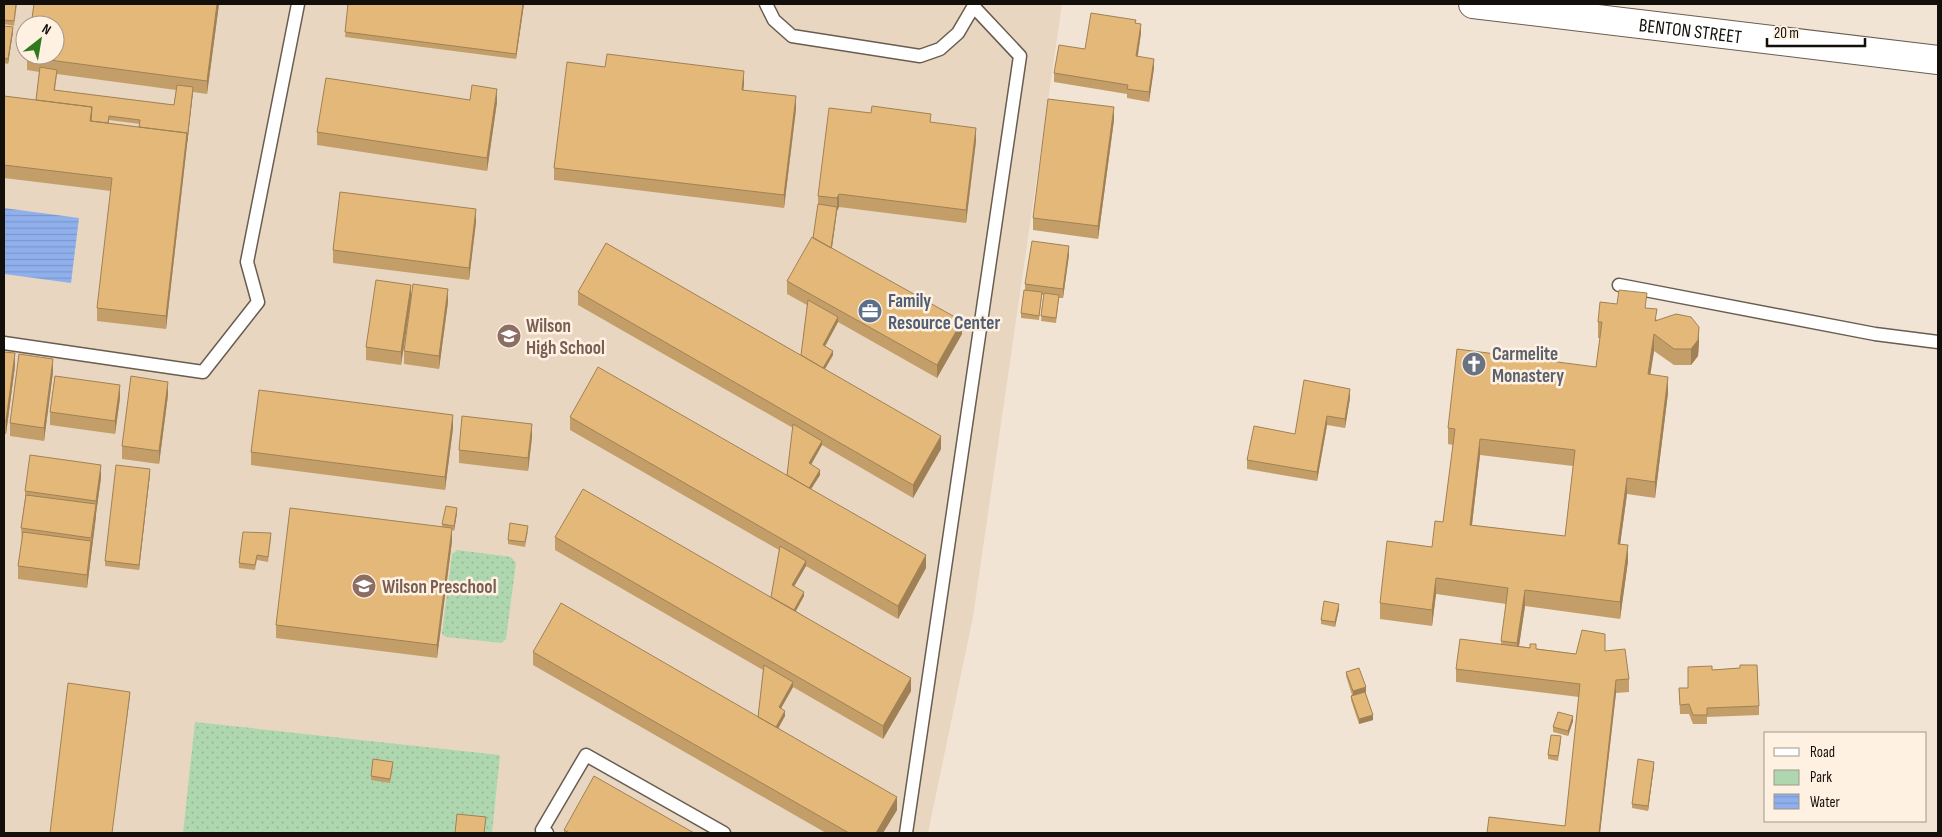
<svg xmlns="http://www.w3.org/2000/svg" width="1942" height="837" font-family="'Sofia Sans Condensed',sans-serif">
	<defs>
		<pattern id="green-dots" width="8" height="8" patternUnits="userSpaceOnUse" patternTransform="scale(1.25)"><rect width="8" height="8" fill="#afd7af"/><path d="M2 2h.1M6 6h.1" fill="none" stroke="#96b795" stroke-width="1.8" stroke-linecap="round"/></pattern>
		<pattern id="water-rules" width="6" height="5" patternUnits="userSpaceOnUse" patternTransform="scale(1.25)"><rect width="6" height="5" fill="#90b0ed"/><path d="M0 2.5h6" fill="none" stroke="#7b96ca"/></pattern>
	</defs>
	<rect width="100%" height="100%" fill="#f2e4d5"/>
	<path fill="#e9d6c1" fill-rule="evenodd" d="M4,4H1062L973,617L928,833H4ZM25,25H55V55H25Z"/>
	<path fill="url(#green-dots)" d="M457,550L511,557L516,563L506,639L501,643L446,637L442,634L452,554Z
		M195,722L500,755L492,833H183Z"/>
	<path fill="url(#water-rules)" d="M4,208L79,218L71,283L4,274Z"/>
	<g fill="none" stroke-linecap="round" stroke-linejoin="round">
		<defs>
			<path id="service" d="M766,4L774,20L792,36L920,56L940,49L958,33L975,4
				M1619,285L1875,334L1938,342
				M4,343L203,372L258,302L247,262L298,4
				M547,833L542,830L586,755L724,833
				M906,833L1020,56L974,7"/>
			<g id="secondary">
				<path id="s1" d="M1473,4L1938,60"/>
			</g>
		</defs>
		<use href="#service" stroke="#695d50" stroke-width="15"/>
		<use href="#secondary" stroke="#695d50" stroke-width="30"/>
		<use href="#service" stroke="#fff" stroke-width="12"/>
		<use href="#secondary" stroke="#fff" stroke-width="28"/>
	</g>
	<path fill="#c49e68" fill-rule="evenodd" d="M4,4H17L14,26L4,24Z
		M34,4H219L207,94L193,92L166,329L97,321V308L111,191L4,178V96L36,100L39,72L27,70V55ZM57,74L176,90L174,105L55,90ZM109,120L140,124L139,127L109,123Z
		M348,4H524L516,59L345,37Z
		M1136,23L1141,33L1138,56L1154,68L1149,102L1127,98V94L1054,82V73L1085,49Z
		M4,26L13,32L8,64L4,63Z
		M744,84L743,90L796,109L784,208L554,180V168Z
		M497,102L487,171L317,145V132Z
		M1114,120L1098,239L1033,230V218Z
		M931,122L976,141L966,223L839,207L837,211L832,248L962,334L937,378L838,322L825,346L833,355L825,369L941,449L913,498L822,445L811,465L820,475L811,489L926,568L898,619L806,566L794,586L804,596L796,611L911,691L883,739L793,687L781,708L785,716L778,728L897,810L883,833H826L533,665V652L758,717L763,670L555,550V537L771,597L779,550L570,430V417L787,475L793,428L578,305V292L801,355L807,305L787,294V281L813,238L818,204V196Z
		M476,222L469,280L333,263V250Z
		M1069,255L1063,298H1059L1056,323L1041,321L1044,295H1042L1039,320L1021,318V313L1025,290V284Z
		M411,298L401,365L366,360V347Z
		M448,302L439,369L404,364V351Z
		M1647,308L1657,320L1699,343L1698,356L1691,365H1674L1654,351L1650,374L1668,393L1655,498L1627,494L1620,544L1628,561L1620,619L1525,606L1519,646L1576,654L1605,651L1629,679V692L1616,693L1600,833H1487L1565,826L1579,697L1456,682V669L1501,644L1506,604L1436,594L1432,626L1380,619V603L1432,547L1443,522L1453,445L1448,444V428L1596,367L1600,338H1598V322ZM1480,455L1573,466L1565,536L1472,525Z
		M4,352L15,366L6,434H4Z
		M53,372L44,441L10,436V423Z
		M168,395L159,464L122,459V446Z
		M120,398L115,434L50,425V412Z
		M1350,398L1345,428L1327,425L1317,481L1247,469V460L1295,434Z
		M453,428L445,490L251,465V452Z
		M532,437L528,471L459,463V450Z
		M150,474L139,570L105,566V561Z
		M101,478L96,514L87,588L18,579V566L22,541L21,528L25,498V491Z
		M457,513L454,531L452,530V541L437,658L276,638V625L442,527V524Z
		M528,531L525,547L508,544V540Z
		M271,538L268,562L257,560L255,570L239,568V563Z
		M1339,609L1335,627L1321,624V620Z
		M1740,665L1759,706V715L1707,717V724H1693L1689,714H1680L1679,688H1688L1712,670L1740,668Z
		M1346,672L1366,692H1365L1373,720L1359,724L1351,700V696L1352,695L1346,676Z
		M1573,721L1568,736L1553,732V727Z
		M1561,741L1558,761L1548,759V755Z
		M393,766L390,783L371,780V776Z
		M1654,766L1648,811L1632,808V804Z
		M564,830L694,833H564Z"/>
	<path fill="#a08155" d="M217,4H219L207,94V81Z
		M523,4H524L516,59V54Z
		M1141,24V33L1136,65V56Z
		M13,27V32L8,64V59Z
		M1154,59V68L1149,102V92Z
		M744,71V84L742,103V90Z
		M193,87V92L166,329V316L187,133Z
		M497,89V102L487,171V158Z
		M796,96V109L784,208V195Z
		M1114,107V120L1098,239V226Z
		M976,128V141L966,223V210Z
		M839,194V207L837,211V198Z
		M837,207V211L830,261V256Z
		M476,209V222L469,280V268Z
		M1069,246V255L1063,298V289Z
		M411,285V298L401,365V352Z
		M448,289V302L439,369V356Z
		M838,317V322L823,350V345Z
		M962,321V334L937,378V365Z
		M1699,327V343L1698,356L1691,365V349Z
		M1654,334V351L1648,390V374Z
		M833,351V355L819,379V374Z
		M15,353V366L6,434V421Z
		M53,359V372L44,441V428Z
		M1668,377V393L1655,498V482Z
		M168,382V395L159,464V451Z
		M120,385V398L115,434V421Z
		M1350,389V398L1345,428V419Z
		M453,415V428L445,490V477Z
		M1327,416V425L1317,481V472Z
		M532,424V437L528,471V458Z
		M941,436V449L913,498V485Z
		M1480,439V455L1470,541V525Z
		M822,441V445L809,468V463Z
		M101,465V478L96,514V501Z
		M150,469V474L139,570V565Z
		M820,470V475L806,497V492Z
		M1627,478V494L1618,560V544Z
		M96,504V517L87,588V575Z
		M457,508V513L454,531V526Z
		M452,528V541L437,658V645Z
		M1628,545V561L1620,619V602Z
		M926,555V568L898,619V606Z
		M806,561V566L792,590V585Z
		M1436,578V594L1432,626V610Z
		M1525,590V606L1517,659V643Z
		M804,592V596L790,621V616Z
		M1339,604V609L1335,627V622Z
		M911,678V691L883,739V726Z
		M1616,680V693L1600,833H1599Z
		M793,682V687L779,712V707Z
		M1366,687V692L1353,696V691Z
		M130,692V696L112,833Z
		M785,711V716L773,738V733Z
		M1373,715V720L1359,724V719Z
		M1573,716V721L1568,736V731Z
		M1654,762V766L1648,811V806Z
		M897,797V810L883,833H876Z"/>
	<path fill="#e4b879" stroke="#a08155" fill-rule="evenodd" d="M4,4H16L14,21L4,20Z
		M34,4H217L207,81L27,57V55H55V25H31Z
		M348,4H523L516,54L345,32Z
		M1091,13L1136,20L1135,23L1141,24L1136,56L1154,59L1149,92L1127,89L1128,85L1054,73L1059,45L1085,49Z
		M4,26L13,27L8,59L4,58Z
		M607,54L744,71L742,90L796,96L784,195L554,168L567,62L605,67Z
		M40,67L57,70L54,90L174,105L177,85L193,87L187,141V133L139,127L140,120L109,116L108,123L91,121L92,107L36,100Z
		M326,78L470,100L472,85L497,89L487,158L317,132Z
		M4,96L92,107L90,121L187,133L166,316L97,308L112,178L4,165Z
		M1048,99L1114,107L1098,226L1033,218Z
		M872,106L931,114L930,122L976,128L966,210L839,194L837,198L818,196L829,108L871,113Z
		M340,192L476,209L469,268L333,250Z
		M818,204L837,207L831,248L813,238Z
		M812,237L962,321L937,365L787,281Z
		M1032,241L1069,246L1063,289L1025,284Z
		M606,243L941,436L913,485L578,292Z
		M376,280L411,285L401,352L366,347Z
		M413,284L448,289L439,356L404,351Z
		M1024,290L1042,292L1039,316L1021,313Z
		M1619,290L1647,293L1645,308L1657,309L1655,321L1676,314L1691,317L1699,327L1698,340L1691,349H1674L1654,334L1648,374L1668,377L1655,482L1627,478L1618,544L1628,545L1620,602L1525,590L1517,643L1501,641L1508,588L1436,578L1432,610L1380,603L1387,541L1432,547L1435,521L1443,522L1455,429L1448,428L1457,349L1596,367L1602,322H1598L1600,302L1617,304ZM1480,439L1575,450L1565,536L1470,525Z
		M1044,293L1059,295L1056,318L1041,316Z
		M808,300L838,317L823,345L833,351L823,368L801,355Z
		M4,352L15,353L6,421H4Z
		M19,354L53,359L44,428L10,423Z
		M598,367L926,555L898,606L570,417Z
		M55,376L120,385L115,421L50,412Z
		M131,376L168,382L159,451L122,446Z
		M1304,380L1350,389L1345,419L1327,416L1317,472L1247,460L1254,426L1295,434Z
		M259,390L453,415L445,477L251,452Z
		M462,416L532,424L528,458L459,450Z
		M793,424L822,441L809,463L820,470L809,488L787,475Z
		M30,455L101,465L96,501L25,491Z
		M116,465L150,469L139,565L105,561Z
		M583,489L911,678L883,726L555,537Z
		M26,495L96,504L91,538L21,528Z
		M446,506L457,508L454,526L442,524Z
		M290,508L452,528L437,645L276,625Z
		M510,523L528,526L525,542L508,540Z
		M23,532L91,541L87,575L18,566Z
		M243,532L271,533L268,557L257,555L255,565L239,563Z
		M780,546L806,561L792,585L804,592L794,610L771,597Z
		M1324,601L1339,604L1335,622L1321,620Z
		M561,603L897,797L876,833H849L533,652Z
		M1582,630L1605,634V651L1625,649L1629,679L1616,680L1599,833H1487L1489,817L1565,826L1580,684L1456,669L1460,639L1530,648V644H1536V649L1576,654Z
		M764,665L793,682L779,707L785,711L776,727L758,717Z
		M1740,665H1757L1759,706L1707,708V715H1693L1689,704L1680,705L1679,688H1688V667L1712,666V670L1740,668Z
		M1359,668L1366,687L1353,691L1346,672Z
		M68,683L130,692L112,833H50Z
		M1365,692L1373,715L1359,719L1351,696Z
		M1558,712L1573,716L1568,731L1553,727Z
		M1551,735L1561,736L1558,756L1548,755Z
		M373,759L393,762L390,779L371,776Z
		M1638,759L1654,762L1648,806L1632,804Z
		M594,776L694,833H570L564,830Z
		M457,814L486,817L484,833H455Z"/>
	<defs>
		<symbol id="office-disc" viewBox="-11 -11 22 22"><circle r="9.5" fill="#5c6f8a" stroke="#fff1e2"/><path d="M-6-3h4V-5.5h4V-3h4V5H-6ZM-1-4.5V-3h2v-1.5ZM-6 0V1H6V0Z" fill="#fff"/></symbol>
		<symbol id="school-disc" viewBox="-11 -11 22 22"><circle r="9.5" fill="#8d6e63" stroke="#fff1e2"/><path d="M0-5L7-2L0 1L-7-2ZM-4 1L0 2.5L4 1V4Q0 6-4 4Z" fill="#fff"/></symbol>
		<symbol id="church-disc" viewBox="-11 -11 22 22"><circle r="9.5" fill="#6b7280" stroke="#fff1e2"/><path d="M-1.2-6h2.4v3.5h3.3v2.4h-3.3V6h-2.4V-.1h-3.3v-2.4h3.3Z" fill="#fff"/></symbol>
	</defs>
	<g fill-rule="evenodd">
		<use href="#office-disc" x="856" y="297" width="28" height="28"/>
		<use href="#school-disc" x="495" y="322" width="28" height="28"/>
		<use href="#church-disc" x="1460" y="350" width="28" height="28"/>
		<use href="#school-disc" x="350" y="572" width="28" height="28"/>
	</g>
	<g text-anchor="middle" stroke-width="5" stroke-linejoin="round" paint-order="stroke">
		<g font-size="19" fill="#130f0a" stroke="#fff1e2">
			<text dy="7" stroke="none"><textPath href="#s1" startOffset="219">BENTON STREET</textPath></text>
		</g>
		<g font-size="19" font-weight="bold" fill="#4e5e75" stroke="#fff1e2" text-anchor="start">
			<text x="888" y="307">Family<tspan x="888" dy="22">Resource Center</tspan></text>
		</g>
		<g font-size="19" font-weight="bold" fill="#785e54" stroke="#fff1e2" text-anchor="start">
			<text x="526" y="332">Wilson<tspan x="526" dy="22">High School</tspan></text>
			<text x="382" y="593">Wilson Preschool</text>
		</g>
		<g font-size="19" font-weight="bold" fill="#5b616d" stroke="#fff1e2" text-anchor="start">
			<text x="1492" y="360">Carmelite<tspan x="1492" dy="22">Monastery</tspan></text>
		</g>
	</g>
	<rect width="1942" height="837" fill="none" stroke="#130f0a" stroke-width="10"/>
	<rect x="1764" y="732" width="162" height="90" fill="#fff1e2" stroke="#a1978c"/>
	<rect x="1774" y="748" width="25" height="8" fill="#ffffff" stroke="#a1978c"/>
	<text x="1810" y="757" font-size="15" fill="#130f0a">Road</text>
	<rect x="1774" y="770" width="25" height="15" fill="#afd7af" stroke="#a1978c"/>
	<text x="1810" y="782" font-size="15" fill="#130f0a">Park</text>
	<rect x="1774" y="794" width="25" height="15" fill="url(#water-rules)" stroke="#a1978c"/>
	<text x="1810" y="807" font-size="15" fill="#130f0a">Water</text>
	<g transform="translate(40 40) rotate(31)"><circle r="24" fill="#fff1e2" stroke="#a1978c"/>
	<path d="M0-4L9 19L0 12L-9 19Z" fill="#31791e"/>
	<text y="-8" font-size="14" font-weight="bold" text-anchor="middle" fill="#130f0a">N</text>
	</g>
	<path d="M1767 38v8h98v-8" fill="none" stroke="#130f0a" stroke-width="2.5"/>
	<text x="1774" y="38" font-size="15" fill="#130f0a" stroke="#fff1e2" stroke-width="4" paint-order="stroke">20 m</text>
</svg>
